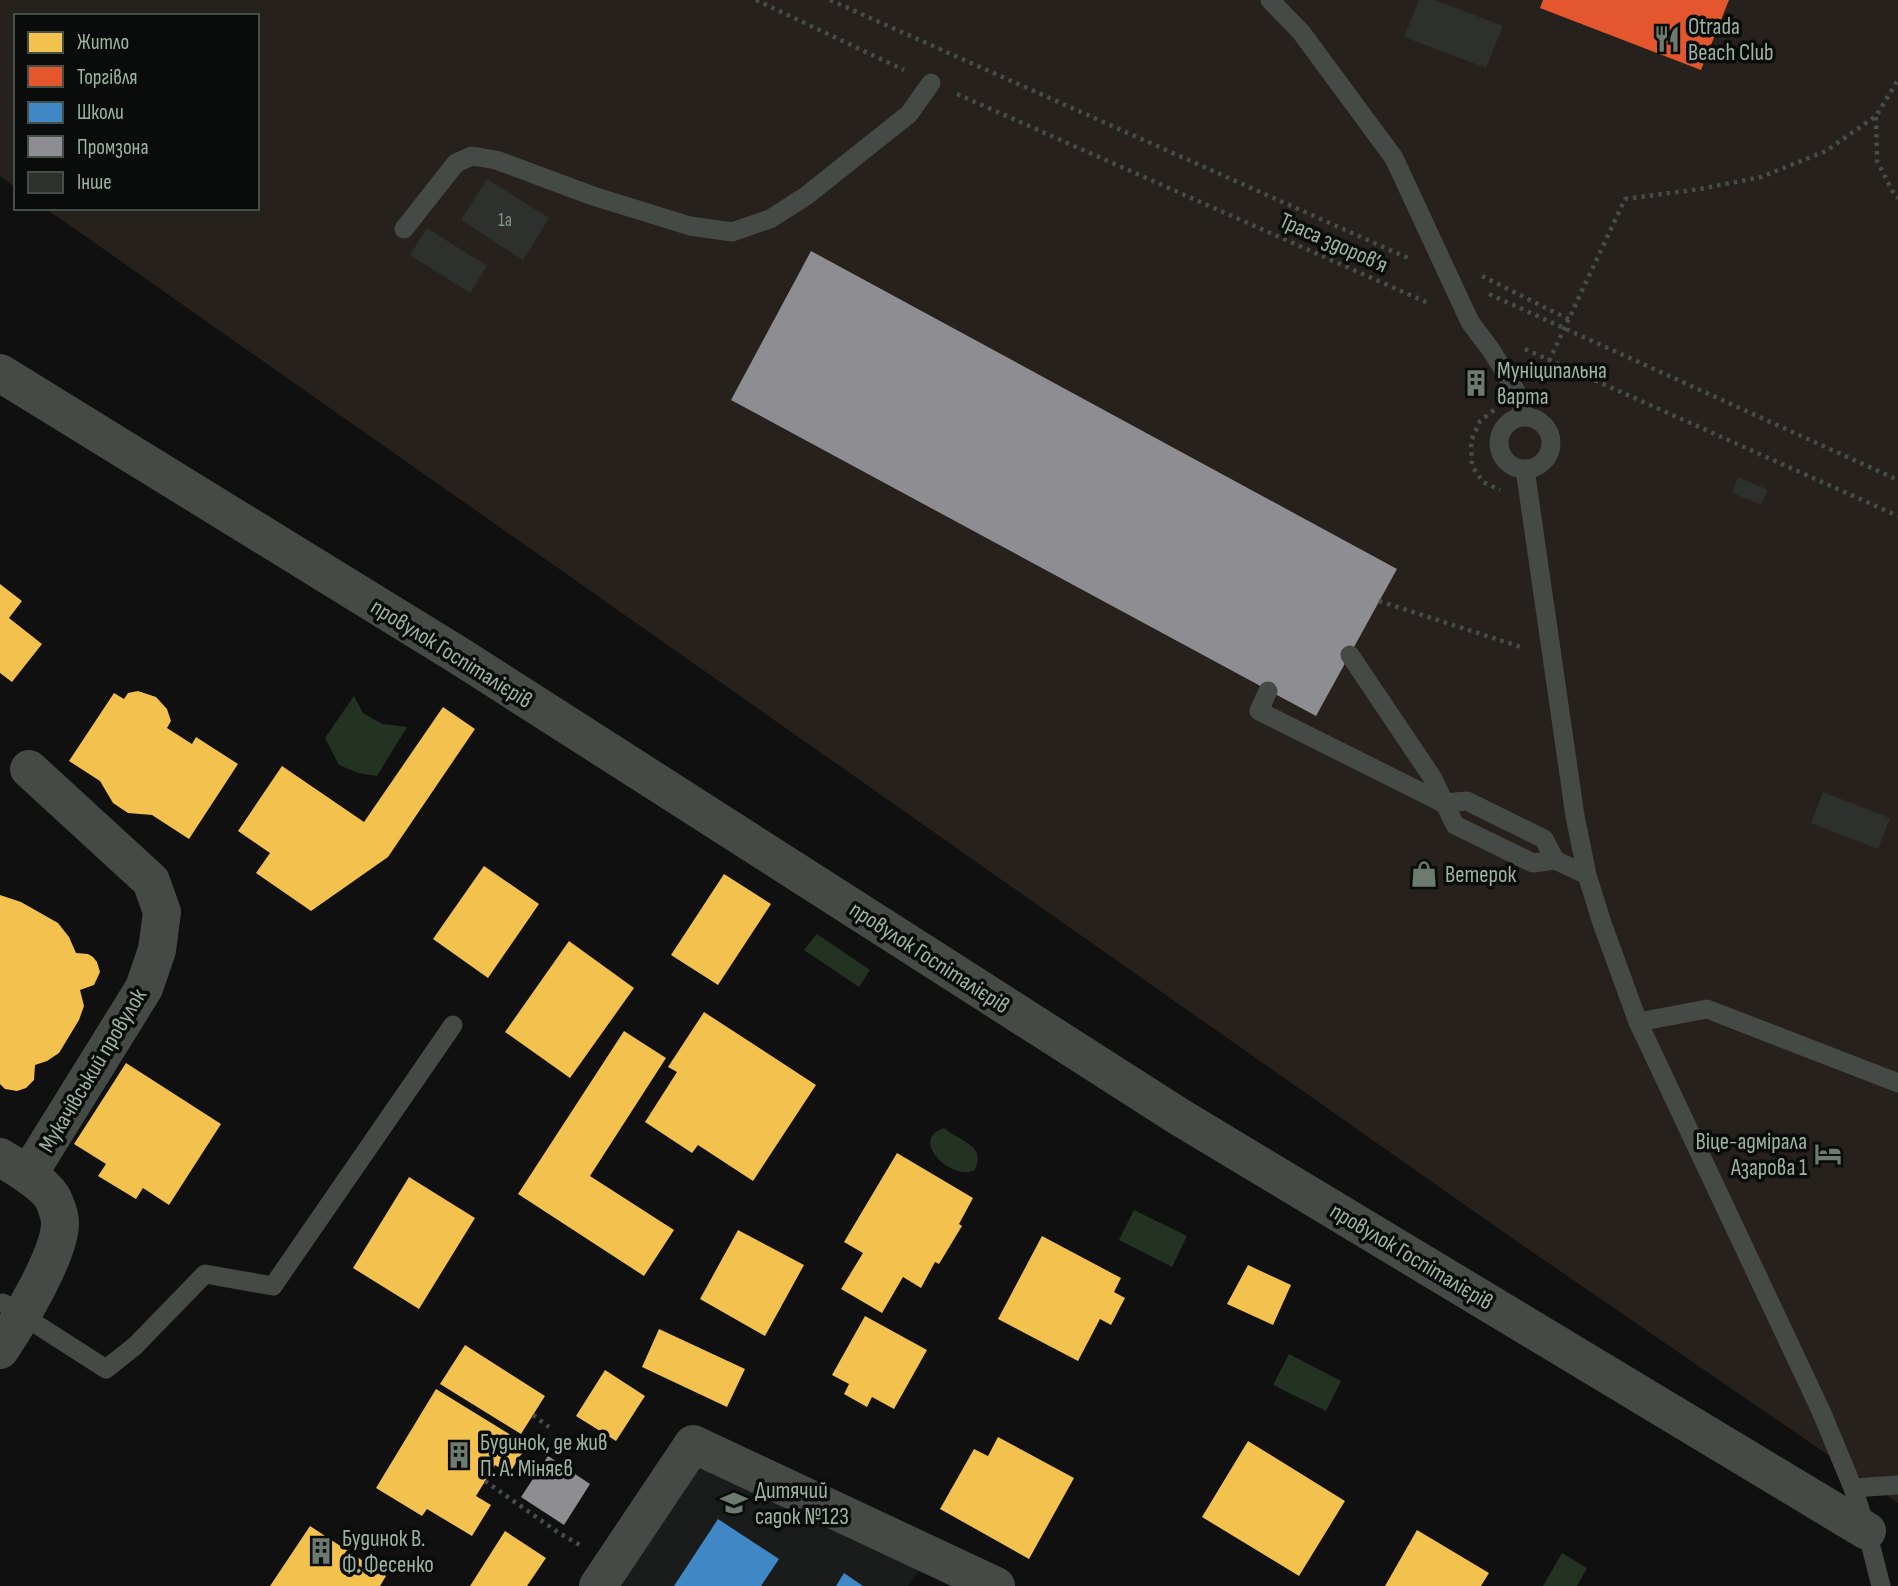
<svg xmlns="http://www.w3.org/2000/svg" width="1898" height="1586" font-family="'Sofia Sans Condensed',sans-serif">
	<rect width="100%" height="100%" fill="#101010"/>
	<path fill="#1a1c1b" d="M693,1448L929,1557L908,1586H602Z"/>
	<path fill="#26211c" d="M0,0H1898V1503L1512,1238L45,208H257V16H16V188L0,176Z"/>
	<path fill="#243223" d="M354,696L363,713L382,724L407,727L377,776L358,773L339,765L325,738Z
		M817,934L870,970L859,987L804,950Z
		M944,1128C960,1142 988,1145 974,1171C970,1171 967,1173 963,1172C941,1170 913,1138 944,1128Z
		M1134,1210L1187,1236L1172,1267L1119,1240Z
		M1289,1354L1341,1381L1326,1411L1273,1385Z
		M1562,1553L1587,1568L1577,1586H1543Z"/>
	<path fill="#f2c14e" d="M0,584L22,601L9,618L42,644L12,682L0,673Z
		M138,691L156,697L167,709L171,721L167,728L192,744L196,737L238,764L189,839L152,815L128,813L113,803L100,781L69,761L114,693L124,699L128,693Z
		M443,707L475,729L388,857L311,911L256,873L270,853L238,831L282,766L364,822Z
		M484,866L539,904L488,978L433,939Z
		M724,874L771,904L718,985L671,955Z
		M0,895L21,902L58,923L69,937L76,953L88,954L93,957L97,962L100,972L94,985L80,990L84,1006L79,1020L59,1053L47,1061L35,1065L34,1080L26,1088L17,1091L5,1089L0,1084Z
		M569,941L634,988L570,1078L505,1032Z
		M704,1012L816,1085L753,1181L698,1145L692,1153L645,1122L677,1072L668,1067Z
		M624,1031L666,1058L590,1176L674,1230L644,1276L518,1194Z
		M126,1063L221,1124L169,1205L143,1188L136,1199L98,1176L106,1164L74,1144Z
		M897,1153L973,1198L959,1224L962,1226L939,1264L935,1262L921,1288L903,1277L882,1313L841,1289L863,1253L844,1242Z
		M409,1177L475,1218L419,1309L353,1268Z
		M738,1230L804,1265L765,1336L700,1299Z
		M1042,1236L1121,1278L1114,1292L1125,1298L1111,1325L1100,1319L1078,1361L998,1319Z
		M1248,1265L1291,1285L1273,1325L1227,1304Z
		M865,1316L927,1350L894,1409L872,1397L867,1407L844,1394L849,1384L832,1375Z
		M659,1329L745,1369L727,1407L642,1367Z
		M465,1345L545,1396L521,1434L440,1384Z
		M605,1370L645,1396L616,1441L576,1416Z
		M436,1389L527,1445L509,1474L495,1465L476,1496L491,1505L472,1536L427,1509L422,1516L376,1488Z
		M998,1437L1074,1478L1029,1559L940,1509L974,1449L988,1456Z
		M1248,1441L1345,1501L1299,1576L1202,1517Z
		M310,1526L386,1576L380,1586H270Z
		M1417,1530L1489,1573L1481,1586H1385Z
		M505,1531L546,1558L527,1586H470Z"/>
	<path fill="#e4572e" d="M1543,0H1729L1701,70L1540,8Z"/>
	<path fill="#3f88c5" d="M718,1519L779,1559L761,1586H674Z
		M844,1573L863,1586H836Z"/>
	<path fill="#8d8d92" d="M811,251L1397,569L1316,716L731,400Z
		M548,1456L590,1484L564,1525L521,1497Z"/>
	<path fill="#2d302d" d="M1419,0H1435L1503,26L1486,68L1404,37Z
		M487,179L549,218L523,260L461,220Z
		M427,228L487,266L470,293L410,255Z
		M1472,371L1488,377L1482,393L1466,386Z
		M1738,477L1768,490L1761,505L1732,493Z
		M1823,792L1890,818L1878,849L1811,823Z"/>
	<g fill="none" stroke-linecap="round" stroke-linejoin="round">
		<path stroke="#464d48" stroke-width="4.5" stroke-dasharray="3.5 5" stroke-linecap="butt" d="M756,0L904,70
			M830,0L1408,258
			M957,94L1428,303
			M1876,117L1877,161L1895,196L1898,198
			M1482,276L1570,320
			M1489,294L1898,480
			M1525,349L1898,516
			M1549,361L1625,199L1700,189L1761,177L1826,151L1876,116L1898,80
			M1494,410L1480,421L1471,441L1472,466L1483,482L1500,490
			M1379,601L1521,647
			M533,1415L549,1427
			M485,1481L559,1533L580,1545"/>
		<path stroke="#454a46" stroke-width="19" d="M1270,0L1301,32L1394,158L1470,322L1491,350L1508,377L1516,392L1525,417
			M404,229L456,163L472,156L496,160L593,196L690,226L732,232L770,219L806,196L909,114L931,83
			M1499 443a26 26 0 1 1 52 0a26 26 0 1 1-52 0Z
			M1525,469L1575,816L1587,875L1602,923L1638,1022L1821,1411L1853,1488L1867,1531L1881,1586
			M1350,655L1432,777L1455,825L1533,863L1555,860L1587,875
			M1268,691L1259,711L1443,803L1467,801L1544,839L1555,860
			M1638,1022L1707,1009L1898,1083
			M3,1303L106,1369L135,1346L205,1274L273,1286L453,1025
			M1853,1488L1898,1485"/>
		<path stroke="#454a46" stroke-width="38" d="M0,373L461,657L1178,1116L1867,1531
			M0,1157C14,1166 43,1182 52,1197C55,1202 60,1216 60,1222C61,1253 18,1323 0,1350
			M28,1175L144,988L157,950L162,912L151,881L29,769
			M598,1586L693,1444L996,1586"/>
	</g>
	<defs>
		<symbol id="restaurant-bare" viewBox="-9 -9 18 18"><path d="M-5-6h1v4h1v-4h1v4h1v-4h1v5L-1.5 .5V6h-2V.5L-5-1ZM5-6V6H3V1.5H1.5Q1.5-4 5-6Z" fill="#6d7a6f" stroke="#0a0c0b" stroke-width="2.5" paint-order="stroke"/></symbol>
		<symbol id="building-bare" viewBox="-9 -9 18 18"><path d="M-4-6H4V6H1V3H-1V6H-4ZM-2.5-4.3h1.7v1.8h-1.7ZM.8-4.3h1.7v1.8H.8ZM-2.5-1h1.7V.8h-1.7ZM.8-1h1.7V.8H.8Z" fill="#6d7a6f" stroke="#0a0c0b" stroke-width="2.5" paint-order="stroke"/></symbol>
		<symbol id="shop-bare" viewBox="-9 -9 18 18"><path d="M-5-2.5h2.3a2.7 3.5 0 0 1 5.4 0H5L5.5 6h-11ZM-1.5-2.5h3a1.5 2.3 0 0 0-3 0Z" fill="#6d7a6f" stroke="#0a0c0b" stroke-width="2.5" paint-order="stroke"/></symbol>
		<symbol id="hotel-bare" viewBox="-9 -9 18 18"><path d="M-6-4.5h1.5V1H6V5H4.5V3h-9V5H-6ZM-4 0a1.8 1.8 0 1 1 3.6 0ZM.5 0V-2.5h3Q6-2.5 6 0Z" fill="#6d7a6f" stroke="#0a0c0b" stroke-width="2.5" paint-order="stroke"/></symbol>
		<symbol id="school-bare" viewBox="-9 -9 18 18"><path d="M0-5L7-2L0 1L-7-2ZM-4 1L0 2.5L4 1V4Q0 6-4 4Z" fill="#6d7a6f" stroke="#0a0c0b" stroke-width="2.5" paint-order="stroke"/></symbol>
	</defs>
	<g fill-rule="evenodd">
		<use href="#restaurant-bare" x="1648" y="20" width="38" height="38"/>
		<use href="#building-bare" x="1457" y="364" width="38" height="38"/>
		<use href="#shop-bare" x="1405" y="855" width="38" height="38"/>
		<use href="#hotel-bare" x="1809" y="1135" width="38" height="38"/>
		<use href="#building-bare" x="440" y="1436" width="38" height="38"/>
		<use href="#school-bare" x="715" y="1484" width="38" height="38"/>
		<use href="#building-bare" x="302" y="1532" width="38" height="38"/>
	</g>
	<g text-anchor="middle" stroke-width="7" stroke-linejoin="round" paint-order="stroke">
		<g font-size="19" fill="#829285">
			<text x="505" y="226">1а</text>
		</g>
		<g font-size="23" fill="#9fb3a2" stroke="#0a0c0b" text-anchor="start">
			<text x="1688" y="34">Otrada<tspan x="1688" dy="26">Beach Club</tspan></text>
			<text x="1497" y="378">Муніципальна<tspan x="1497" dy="26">варта</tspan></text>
			<text x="1445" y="882">Ветерок</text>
			<text x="1807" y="1149" text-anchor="end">Віце-адмірала<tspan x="1807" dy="26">Азарова 1</tspan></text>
			<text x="480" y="1450">Будинок, де жив<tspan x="480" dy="26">П. А. Міняєв</tspan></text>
			<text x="755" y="1498">Дитячий<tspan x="755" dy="26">садок №123</tspan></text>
			<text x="342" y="1546">Будинок В.<tspan x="342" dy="26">Ф. Фесенко</tspan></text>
		</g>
		<g font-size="23" fill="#9fb3a2" stroke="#0a0c0b">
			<text transform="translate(1334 242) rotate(24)" y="8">Траса здоров’я</text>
			<text transform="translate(452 653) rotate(32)" y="8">провулок Госпіталієрів</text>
			<text transform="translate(930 957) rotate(33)" y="8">провулок Госпіталієрів</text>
			<text transform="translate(92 1070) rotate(-59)" y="8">Мукачівський провулок</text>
			<text transform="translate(1412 1256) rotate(31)" y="8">провулок Госпіталієрів</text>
		</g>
	</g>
	<rect x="14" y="14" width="245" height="196" fill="#0a0c0b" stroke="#464f47" stroke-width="2"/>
	<rect x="28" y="32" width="35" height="21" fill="#f2c14e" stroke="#464f47" stroke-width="2"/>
	<text x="77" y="49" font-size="21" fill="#9fb3a2">Житло</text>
	<rect x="28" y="66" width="35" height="21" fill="#e4572e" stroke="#464f47" stroke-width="2"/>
	<text x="77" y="84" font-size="21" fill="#9fb3a2">Торгівля</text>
	<rect x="28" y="102" width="35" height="21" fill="#3f88c5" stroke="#464f47" stroke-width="2"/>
	<text x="77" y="119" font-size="21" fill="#9fb3a2">Школи</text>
	<rect x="28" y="136" width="35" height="21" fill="#8d8d92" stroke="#464f47" stroke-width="2"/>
	<text x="77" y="154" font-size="21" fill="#9fb3a2">Промзона</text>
	<rect x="28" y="172" width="35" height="21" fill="#2d302d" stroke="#464f47" stroke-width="2"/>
	<text x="77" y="189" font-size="21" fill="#9fb3a2">Інше</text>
</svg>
